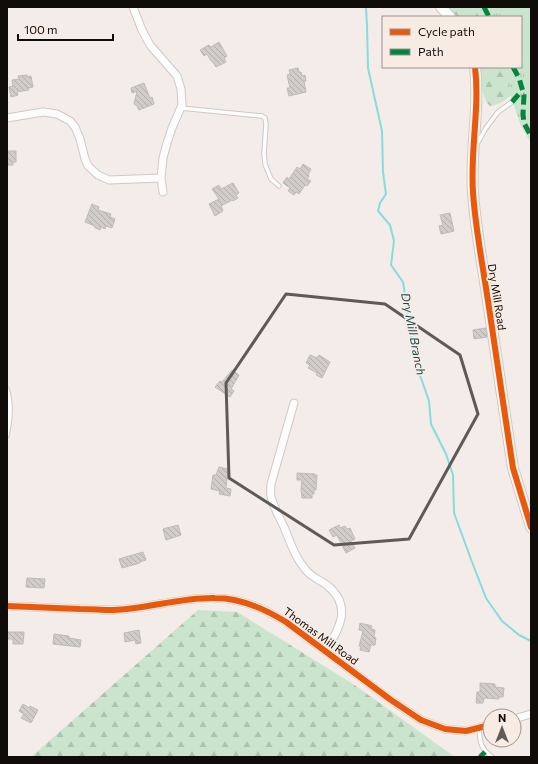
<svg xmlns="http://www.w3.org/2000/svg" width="538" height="764" font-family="Commissioner,sans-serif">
	<defs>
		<pattern id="forest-firs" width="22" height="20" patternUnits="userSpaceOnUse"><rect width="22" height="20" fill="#cbe4cd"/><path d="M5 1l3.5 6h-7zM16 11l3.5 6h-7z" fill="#adc2af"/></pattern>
		<pattern id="park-tufts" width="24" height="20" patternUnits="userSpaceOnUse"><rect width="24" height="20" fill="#cbe4cd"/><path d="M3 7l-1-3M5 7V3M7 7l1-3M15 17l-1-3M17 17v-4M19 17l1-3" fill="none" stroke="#adc2af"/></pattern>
		<pattern id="building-back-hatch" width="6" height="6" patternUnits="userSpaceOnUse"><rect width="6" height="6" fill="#d1ccc9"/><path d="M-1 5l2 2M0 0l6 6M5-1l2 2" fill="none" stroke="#b2aeab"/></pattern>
	</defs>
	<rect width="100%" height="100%" fill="#f3ece8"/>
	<path fill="#cbe4cd" d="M498,7H531V74L521,54V17H502Z"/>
	<path fill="url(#forest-firs)" d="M441,7H498L502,17H450Z
		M475,67H515L517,90C510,97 500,105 490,106L486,102Z
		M198,610L237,612L353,684L455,757H31Z"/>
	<path fill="url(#park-tufts)" d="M474,7H498L502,17H479Z
		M521,54L531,74V143L521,126L501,67H521Z"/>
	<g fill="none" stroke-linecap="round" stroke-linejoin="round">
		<path stroke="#85dddb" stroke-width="2" d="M366,7L367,26L368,68L382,131L383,172L386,194L380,203L378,211L390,225L394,241L391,265L403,282L412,342L416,364L429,401L431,424L446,454L453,475L454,513L472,562L486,598L502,621L519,635L531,641"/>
	</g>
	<path fill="url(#building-back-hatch)" stroke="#c0bab8" d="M219,42L227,56L224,58L226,62L216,67L212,61H211L207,54L204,56L200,50L209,45L211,47Z
		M298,68L299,72H301L302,76L305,75L306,81H304L306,92L289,96L287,88H290L287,75L290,74L289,70Z
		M27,75V77L31,76L33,87L28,88L29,90L17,92L18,95L11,97L9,87L13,86L12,80L19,79L18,76Z
		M144,83L150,98L152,97L154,104L139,110L137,106L134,104L137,91L132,93L131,88Z
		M7,151H16V162H13V165H7Z
		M303,164L311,169L308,175L309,176L307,179L311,181L307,186L305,185L299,194L296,192L294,195L288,191L290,188L283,183L287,177L289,179L297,167L300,169Z
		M233,183L239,193L236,195L238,198L233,201L232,200L221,206L223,211L215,216L209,204L219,199L212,189L219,185L221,189Z
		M92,204L99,207L98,210L111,214L110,217L115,219L112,228L106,226L105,229L101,227L100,230L94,227L95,226L85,222Z
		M450,213L454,231L441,234L439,226L443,225L440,215Z
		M486,328L487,337L474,339L473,330Z
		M310,355L317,358L319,355L330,362L322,378L316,375L317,373L308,368L310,365L306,363Z
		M232,370L239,375L231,389L234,391L230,397L215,387L220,381L222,382Z
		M219,467L228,469L226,488L231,489L230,496L219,494L220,491L211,489L213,475H216Z
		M297,473L315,474V475H317L316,490H314V494H312V498H302L301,489L302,480H297Z
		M178,525L181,535L166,540L163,529Z
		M339,525L340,528L345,526L347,529L350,528L355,539L351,541L355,548L346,553L337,535L333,537L329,530Z
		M143,552L146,560L140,562V563L122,568L119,559Z
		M27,578L45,579L44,588L26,587Z
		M360,623L372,626L371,629L375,630L374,637L376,638L375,645H371L369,652L360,650L361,646H359L363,631L359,630Z
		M139,630L141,643L136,644L135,640L125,642L124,633Z
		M7,632H24L23,644H13V639H7Z
		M54,634L69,636V638L81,640L80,647L53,644Z
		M480,683L495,684V687L504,688L503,697H499V699L484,698L483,703H476L477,692H480Z
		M23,704L29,708L30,706L38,710L31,723L21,718L24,714L19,711Z"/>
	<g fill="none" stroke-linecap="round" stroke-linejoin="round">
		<defs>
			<path id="lane" d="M181,108L262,116L265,118L266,124L264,154L265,164L271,179L279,186
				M477,144L486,128L498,112L512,102
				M7,389C12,404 10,420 7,436
				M479,728C480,742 480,748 492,757"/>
			<path id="street" d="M133,7L142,30L150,45L177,76L181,89L182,105L172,128L167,143L163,158L161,178L163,192
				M7,118L43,112L57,114L70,121L75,127L80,139L85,159L88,166L98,175L109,180L161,178
				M294,403L271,484C271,488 270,492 271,496C273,506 279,517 284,527C290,541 295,558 306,570C312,578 321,580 328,586C352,606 340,630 325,650
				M7,606C31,607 56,608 80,609C91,609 102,610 113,610C147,609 181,597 215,598C241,598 265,609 286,622L391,700L421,720L445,729L466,731L490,725
				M514,719L531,714"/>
			<path id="secondary" d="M441,7L450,17
				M475,67C480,108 470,150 473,192C475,224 481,256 486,288C494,339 501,390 509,442L513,468L531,527"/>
		</defs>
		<use href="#lane" stroke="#cec9c6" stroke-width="5.5"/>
		<use href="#street" stroke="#cec9c6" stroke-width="9"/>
		<use href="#secondary" stroke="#cec9c6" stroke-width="12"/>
		<use href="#lane" stroke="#fdfcfc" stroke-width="3.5"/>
		<use href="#street" stroke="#fdfcfc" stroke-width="7"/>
		<use href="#secondary" stroke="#fdfcfc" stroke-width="10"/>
		<path stroke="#00873e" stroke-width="5" stroke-dasharray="10 5" stroke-linecap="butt" d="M484,7L489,17
			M513,67L519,78L524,95L523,114L524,123L531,136
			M512,102L519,94L524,95
			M480,757L485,752"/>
		<defs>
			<path id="cycleway" d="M475,67C480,108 470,150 473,192C475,224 481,256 486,288C494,339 501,390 509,442L513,468L531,527
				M7,606C31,607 56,608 80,609C91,609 102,610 113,610C147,609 181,597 215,598C241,598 265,609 286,622L391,700L421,720L445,729L466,731L490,725"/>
		</defs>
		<use href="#cycleway" stroke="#f7ebe4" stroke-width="8"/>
		<use href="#cycleway" stroke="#e8590c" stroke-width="6"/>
	</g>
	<path fill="none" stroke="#5f5a58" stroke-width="3" stroke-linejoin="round" d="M286,294L385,304L460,355L478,414L409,539L334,545L229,478L226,383Z"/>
	<g text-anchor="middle" stroke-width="3.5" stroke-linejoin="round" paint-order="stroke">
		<g font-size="11" fill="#100c0a" stroke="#f7ebe4">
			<text transform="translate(497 297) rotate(81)" y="4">Dry Mill Road</text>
			<text transform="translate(321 636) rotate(36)" y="4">Thomas Mill Road</text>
		</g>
		<g font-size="12" font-style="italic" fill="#144d4d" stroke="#f7ebe4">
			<text transform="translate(413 334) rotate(79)" y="4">Dry Mill Branch</text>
		</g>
	</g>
	<rect width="538" height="764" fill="none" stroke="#100c0a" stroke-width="16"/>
	<rect x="382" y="16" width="140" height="52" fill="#f7ebe4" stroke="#9b928d"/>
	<rect x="390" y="29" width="20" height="6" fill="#e8590c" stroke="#9b928d"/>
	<text x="418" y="36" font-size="12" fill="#100c0a">Cycle path</text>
	<rect x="390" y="49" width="20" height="6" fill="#00873e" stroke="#9b928d"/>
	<text x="418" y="56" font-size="12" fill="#100c0a">Path</text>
	<g transform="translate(502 728)"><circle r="19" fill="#f7ebe4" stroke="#9b928d"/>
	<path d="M0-3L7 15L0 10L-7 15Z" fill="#5f5a58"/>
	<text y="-6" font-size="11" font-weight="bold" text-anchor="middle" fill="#100c0a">N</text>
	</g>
	<path d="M18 34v6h95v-6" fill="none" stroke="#100c0a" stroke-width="2"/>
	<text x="24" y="34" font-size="12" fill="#100c0a" stroke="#f7ebe4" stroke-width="3" paint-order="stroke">100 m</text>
</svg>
